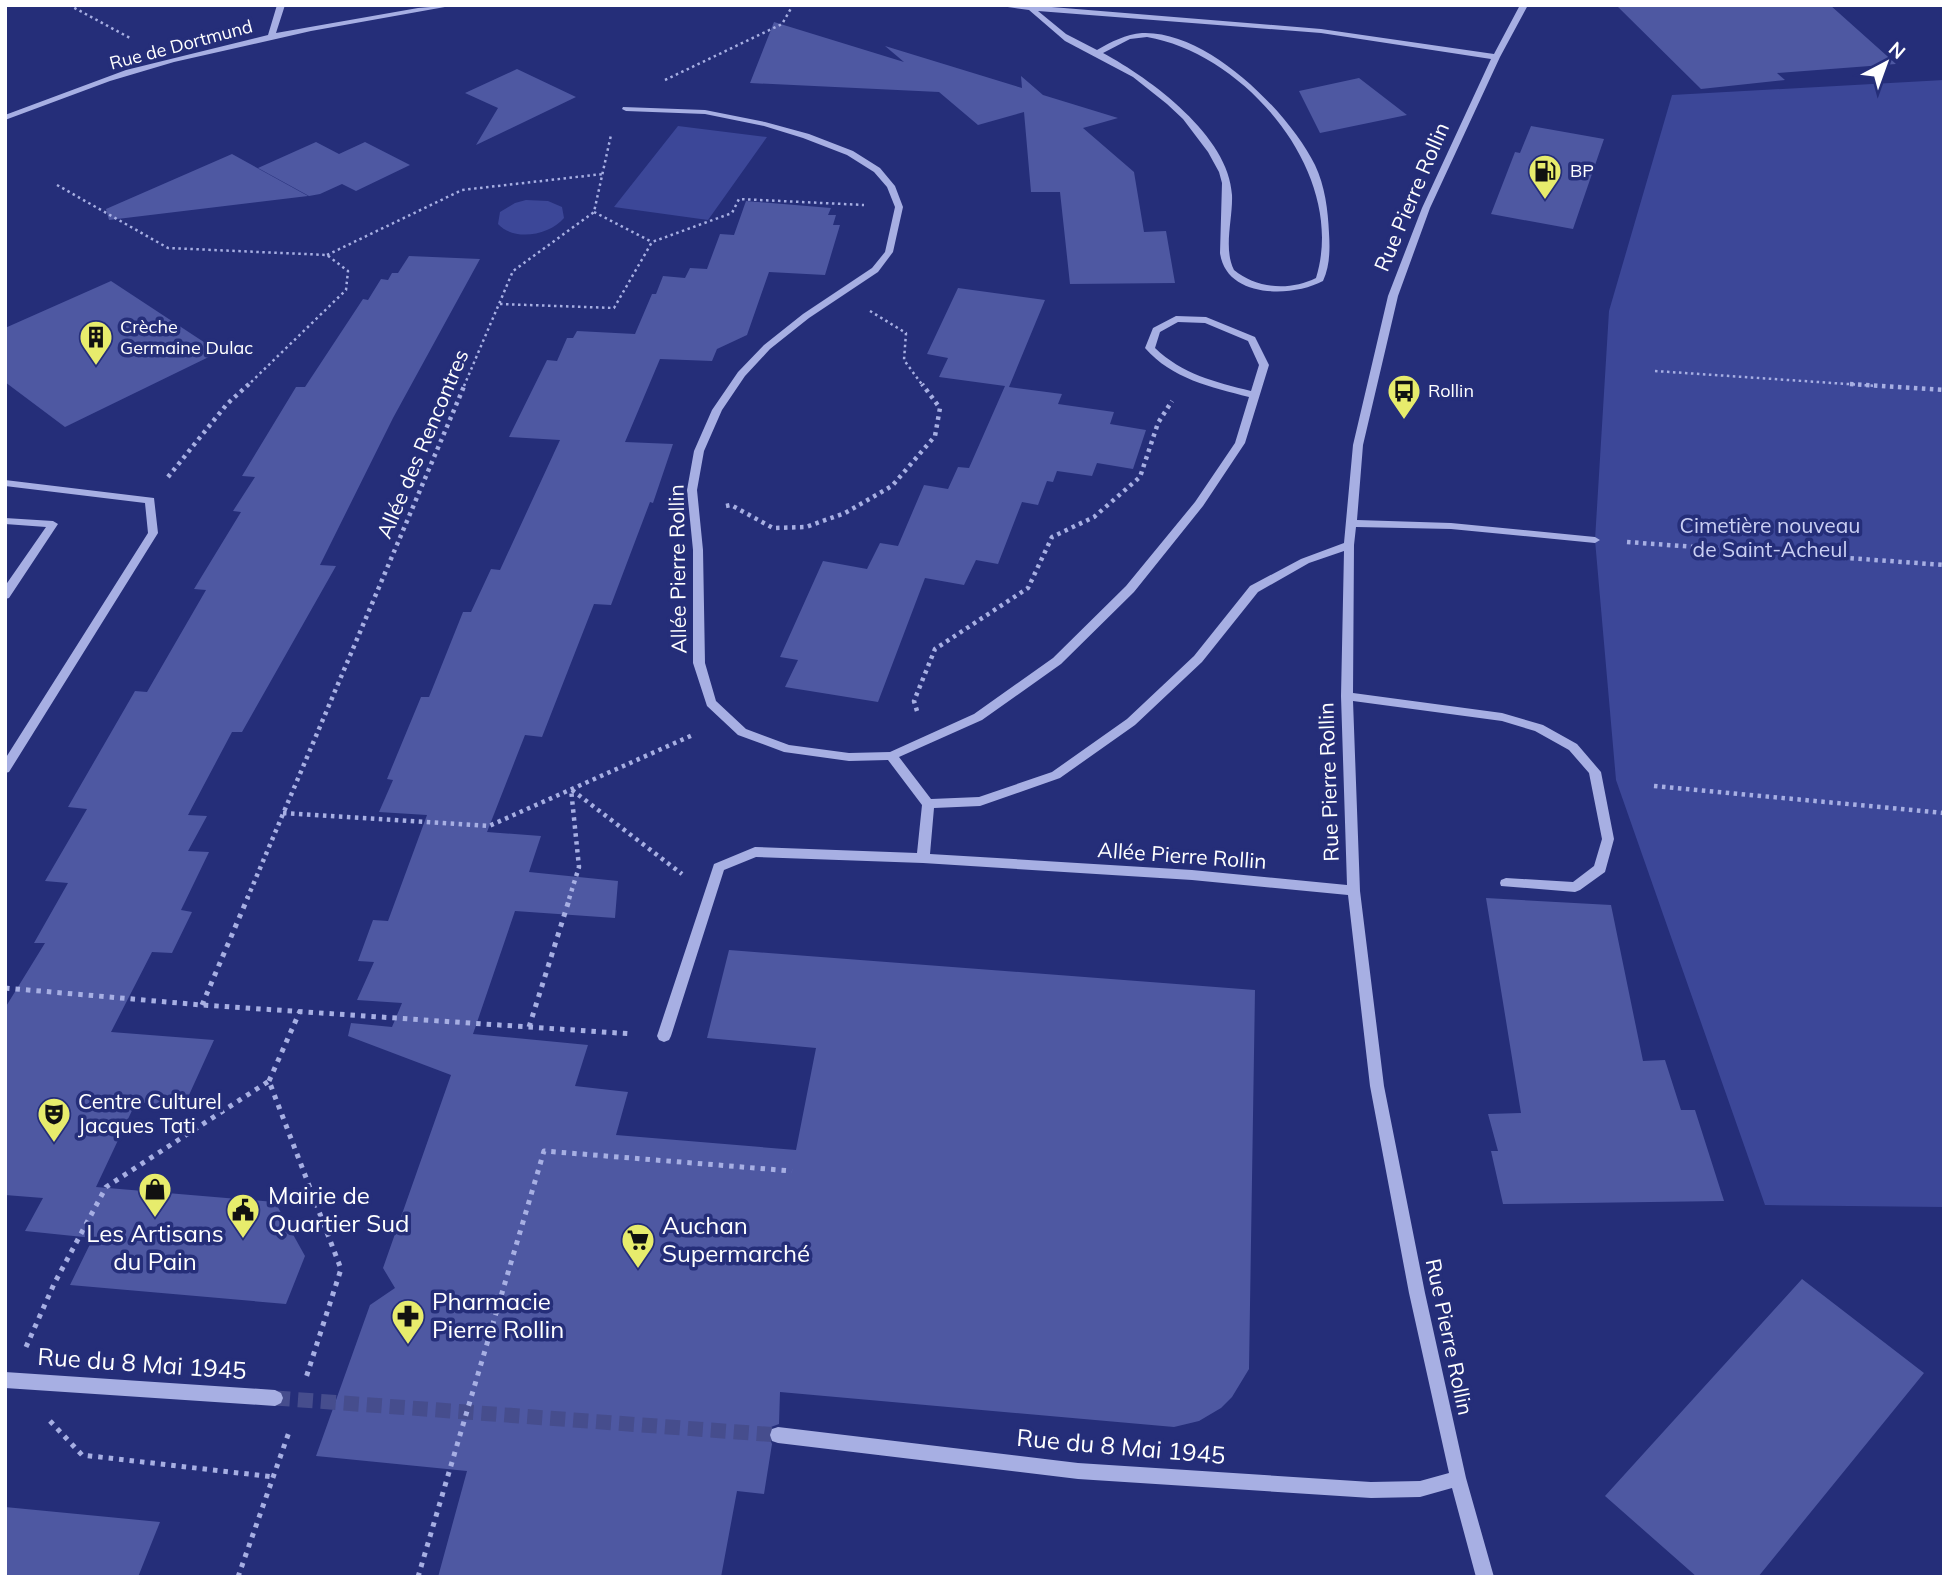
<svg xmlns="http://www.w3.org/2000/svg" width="1949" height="1582" font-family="Mulish,sans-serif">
	<rect width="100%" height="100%" fill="#252e79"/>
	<path fill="#3c4798" d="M1944,80V1207L1765,1205L1616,780L1595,540L1609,311L1672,95Z
		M678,126L767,137L708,220L614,207Z
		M526,200L548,201L562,207L564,218C550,235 514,242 498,224L500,212L515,203Z"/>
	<path fill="#4e58a2" d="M1616,5H1830L1896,64L1777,73L1785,80L1701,89Z
		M774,22L904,62L885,46L1022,88L1021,76L1043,95L1118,118L1083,128L1134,172L1144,232L1166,231L1175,283L1070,284L1060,192H1031L1024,112L978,125L939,92L750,83Z
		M517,69L576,97L476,145L498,108L465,93Z
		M1359,78L1407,115L1320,133L1299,91Z
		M1531,126L1604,139L1573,229L1491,214L1515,152L1520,153Z
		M316,142L339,154L365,142L410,165L356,191L342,184L320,194L309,196L258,168Z
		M232,154L308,196L109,220L106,209Z
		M746,201L831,208L828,215H836L833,225H840L825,275L769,272L747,335L717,349L712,361L660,359L625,442L673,444L653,503L650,502L611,605L594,604L542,737L525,735L487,832L541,836L529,872L618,881L615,918L515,911L473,1034L588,1045L575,1086L628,1092L616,1135L796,1150L816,1048L707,1038L729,950L1255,990L1249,1369L1232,1397L1221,1408L1199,1421L1174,1427L780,1392L779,1424L771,1427L768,1434L772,1444L764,1494L737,1491L721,1577H438L467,1471L316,1456L370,1305L395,1288L383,1268L451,1075L348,1036L351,1023L392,1027L402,1003L357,1000L374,962L358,961L373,920L388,921L427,815L379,812L393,780L387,779L421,697H429L463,612H471L491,569L500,570L560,440L509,437L547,360L557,361L567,338H573L577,331L635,334L652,294H656L663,276L685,278L690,268L707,269L720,234L734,235Z
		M409,256L480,259L393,418L320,565L336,566L242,732H232L188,815L207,816L188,851L209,852L181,910L192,912L172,953L152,952L111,1032L214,1040L184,1106L136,1102L96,1187L275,1202L305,1256L286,1304L70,1285L93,1238L25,1231L43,1198L5,1195V1008L45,943H34L68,883L45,881L87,809L68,807L135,691L147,692L206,590L194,589L241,512L233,511L255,477L242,476L296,387H305L363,299L368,300L381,279L388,280L392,273H398Z
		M111,281L219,352L65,427L5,382V328Z
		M958,288L1045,300L1009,387L1062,394L1058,404L1114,412L1110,424L1146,430L1133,469L1097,463L1092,476L1057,471L1053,482L1047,481L1038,505L1022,502L998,564L976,560L964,585L925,578L878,702L785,687L798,660L780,657L823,561L867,569L880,543L898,546L924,485L948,489L958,467L969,468L1005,386L939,377L948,358L927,354Z
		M1486,898L1611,905L1643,1061L1665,1060L1681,1110H1695L1724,1201L1503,1204L1491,1151H1498L1488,1114L1521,1113Z
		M1802,1279L1924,1373L1758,1577H1697L1605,1496Z
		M5,1507L160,1522L138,1577H5Z"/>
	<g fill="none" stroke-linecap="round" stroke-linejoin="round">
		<path stroke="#464d8d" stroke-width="15" stroke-dasharray="15 8" stroke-linecap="butt" d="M275,1398L778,1435"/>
		<path stroke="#a7afe3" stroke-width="2.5" stroke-dasharray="2.5 3.5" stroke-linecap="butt" d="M69,5L130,38
			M665,80L782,24L793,5
			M57,185L168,248L327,255L348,271L346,290L247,386
			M594,212L652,242
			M327,255L462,190L603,174
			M500,304L614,308L652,242L732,213L739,199L864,205
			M870,311L906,333L904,360L923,386
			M1655,371L1877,386
			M464,386L513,271L594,212L611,135"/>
		<path stroke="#a7afe3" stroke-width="4.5" stroke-dasharray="3.5 4.5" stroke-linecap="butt" d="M1850,384L1944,390
			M168,477L227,404L249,384
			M726,506L731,505L773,528L806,527L845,513L892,486L935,436L940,408L922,384
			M1627,542L1944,565
			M917,711L914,701L935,649L1028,588L1052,537L1094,517L1140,477L1158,423L1172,401
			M1654,786L1944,813
			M572,790L682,874
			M283,813L489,826L695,734
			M247,899L465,384
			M569,899L579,867L571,789"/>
		<path stroke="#a7afe3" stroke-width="5" stroke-dasharray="4.5 6" stroke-linecap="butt" d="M5,988L202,1005L633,1034
			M202,1005L248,897
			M529,1027L570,897
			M269,1081L300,1011
			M26,1347L54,1284L106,1187L269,1081L341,1269L305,1381
			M50,1421L82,1455L274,1477
			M238,1577L289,1432
			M418,1577L544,1151L792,1171"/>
		<path fill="#a7afe3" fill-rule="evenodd" d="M277,5H285L276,33L418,8L456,5L311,31L174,62L110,81L5,120V115L126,70L268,35Z
			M994,5H1027L1321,29L1494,54L1520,5H1528L1500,57L1430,208L1398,296L1363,445L1357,520L1451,523L1595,537L1600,540L1595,543L1451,529L1356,527L1354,545L1353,693L1502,713L1543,725L1577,744L1601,772L1614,839L1605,872L1580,890L1575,892L1501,886L1500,883L1501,880L1506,878L1573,882L1594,866L1602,839L1589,773L1569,750L1535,731L1502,721L1353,701L1360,891L1384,1086L1425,1293L1466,1478L1494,1577H1476L1452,1488L1420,1497L1371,1498L1078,1479L778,1443L772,1441L770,1435L772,1429L778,1427L1078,1463L1371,1482L1420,1481L1449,1473L1409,1293L1370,1086L1348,895L1192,880L923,863L756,857L724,870L671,1036L669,1040L664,1042L659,1040L657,1036L714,864L755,847L917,853L922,805L888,760L849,761L784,752L738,735L707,706L693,663V550L687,490L694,451L712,410L738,372L764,345L803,314L872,268L885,252L895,207L887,187L874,172L847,155L803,138L764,126L705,114L626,111L622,109L623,107L705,110L765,122L809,134L853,151L880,168L895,186L903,207L893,252L878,272L809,318L770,349L745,376L722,410L704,451L697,490L703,550L705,663L716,701L746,729L789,745L849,753L890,752L974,714L1053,658L1126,586L1195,502L1235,443L1249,397C1211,387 1172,379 1145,348L1153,328L1176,316L1206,317L1255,337L1269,365L1245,443L1203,506L1134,592L1061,664L982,720L899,757L931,799L979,797L1052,772L1127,719L1194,656L1250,586L1301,559L1344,543L1353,445L1388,296L1422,208L1491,59L1321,33L1038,11L1066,34L1097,50C1111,42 1126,34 1142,33C1207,30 1288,111 1315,165C1325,186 1328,210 1329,233C1330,249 1330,266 1323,281C1291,298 1226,298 1220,253L1222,183L1219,172L1208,152L1183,119L1167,104L1133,77L1065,41L1029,10ZM1147,37C1246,54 1348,174 1316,278C1290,291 1257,289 1234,270C1223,248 1233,219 1232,195C1229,136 1151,79 1103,53L1130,39ZM1178,322L1205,323L1248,341L1259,365L1251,391C1215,382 1182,374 1155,348L1160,332ZM1344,551L1341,696L1347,885L1192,870L930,854L934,808L980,806L1060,778L1135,725L1202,662L1258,592L1309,563Z
			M1349,5H1391L1388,7H1352Z
			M5,480L154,498L158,533L9,772L5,773V759L148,533L145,503L5,486Z
			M5,518L53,521L58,524L9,598L5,599V586L46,527L5,524Z
			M5,1372L275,1390L281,1393L283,1398L281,1403L275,1406L5,1388Z"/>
	</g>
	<defs>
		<symbol id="fuel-pin" viewBox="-11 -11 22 30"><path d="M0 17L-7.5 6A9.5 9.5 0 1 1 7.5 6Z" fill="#e7ec6c" stroke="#252e79"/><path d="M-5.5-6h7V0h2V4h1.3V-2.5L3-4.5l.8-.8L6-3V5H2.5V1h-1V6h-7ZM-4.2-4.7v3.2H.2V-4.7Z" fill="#111"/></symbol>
		<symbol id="building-pin" viewBox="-11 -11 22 30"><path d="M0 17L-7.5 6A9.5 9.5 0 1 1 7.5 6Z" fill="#e7ec6c" stroke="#252e79"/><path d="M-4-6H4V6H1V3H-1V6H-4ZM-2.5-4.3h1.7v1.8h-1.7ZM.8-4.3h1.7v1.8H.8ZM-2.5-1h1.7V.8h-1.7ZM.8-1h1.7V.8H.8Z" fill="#111"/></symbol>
		<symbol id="bus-pin" viewBox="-11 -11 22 30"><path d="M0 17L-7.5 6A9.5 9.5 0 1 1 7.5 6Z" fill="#e7ec6c" stroke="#252e79"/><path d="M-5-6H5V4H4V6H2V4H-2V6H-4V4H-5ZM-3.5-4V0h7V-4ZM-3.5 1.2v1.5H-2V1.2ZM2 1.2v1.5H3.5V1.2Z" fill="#111"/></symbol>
		<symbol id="theatre-pin" viewBox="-11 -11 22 30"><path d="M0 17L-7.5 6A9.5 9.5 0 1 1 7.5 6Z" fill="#e7ec6c" stroke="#252e79"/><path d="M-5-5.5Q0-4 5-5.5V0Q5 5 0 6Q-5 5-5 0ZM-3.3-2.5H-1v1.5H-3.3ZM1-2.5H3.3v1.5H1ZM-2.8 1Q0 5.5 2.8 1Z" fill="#111"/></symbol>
		<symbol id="shop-pin" viewBox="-11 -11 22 30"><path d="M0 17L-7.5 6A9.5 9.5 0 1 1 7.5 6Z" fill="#e7ec6c" stroke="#252e79"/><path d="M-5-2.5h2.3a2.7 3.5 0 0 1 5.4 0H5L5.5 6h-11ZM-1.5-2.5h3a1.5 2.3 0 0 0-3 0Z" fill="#111"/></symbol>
		<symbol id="civic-pin" viewBox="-11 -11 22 30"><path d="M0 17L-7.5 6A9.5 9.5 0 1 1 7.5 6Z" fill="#e7ec6c" stroke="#252e79"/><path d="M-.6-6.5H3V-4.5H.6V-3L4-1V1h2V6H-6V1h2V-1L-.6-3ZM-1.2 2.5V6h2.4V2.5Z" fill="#111"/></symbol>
		<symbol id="supermarket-pin" viewBox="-11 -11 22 30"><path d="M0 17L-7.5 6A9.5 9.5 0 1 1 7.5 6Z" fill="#e7ec6c" stroke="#252e79"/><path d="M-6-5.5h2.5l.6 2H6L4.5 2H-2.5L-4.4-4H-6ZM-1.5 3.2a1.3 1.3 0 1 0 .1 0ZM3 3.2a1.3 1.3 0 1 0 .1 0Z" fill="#111"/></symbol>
		<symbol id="pharmacy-pin" viewBox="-11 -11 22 30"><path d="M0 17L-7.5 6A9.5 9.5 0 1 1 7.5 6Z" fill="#e7ec6c" stroke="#252e79"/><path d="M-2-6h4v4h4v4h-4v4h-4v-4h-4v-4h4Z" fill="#111"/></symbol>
	</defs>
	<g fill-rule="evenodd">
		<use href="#fuel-pin" x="1526" y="152" width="38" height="52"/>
		<use href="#building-pin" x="77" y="318" width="38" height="52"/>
		<use href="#bus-pin" x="1385" y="372" width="38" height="52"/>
		<use href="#theatre-pin" x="35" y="1095" width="38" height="52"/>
		<use href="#shop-pin" x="136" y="1170" width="38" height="52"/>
		<use href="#civic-pin" x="224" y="1191" width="38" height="52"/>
		<use href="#supermarket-pin" x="619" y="1221" width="38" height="52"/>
		<use href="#pharmacy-pin" x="389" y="1297" width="38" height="52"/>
	</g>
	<g text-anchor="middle" stroke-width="7" stroke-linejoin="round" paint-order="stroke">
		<g font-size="18" fill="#fff" stroke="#252e79">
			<text transform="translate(181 45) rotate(-15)" y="6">Rue de Dortmund</text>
		</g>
		<g font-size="18" fill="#fff" stroke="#252e79" text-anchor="start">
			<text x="1570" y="177">BP</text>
			<text x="120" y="333">Crèche<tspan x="120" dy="21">Germaine Dulac</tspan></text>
			<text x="1428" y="397">Rollin</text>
		</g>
		<g font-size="21" fill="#fff" stroke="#252e79">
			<text transform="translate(1412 197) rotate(-67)" y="7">Rue Pierre Rollin</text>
			<text transform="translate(423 444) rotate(-67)" y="7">Allée des Rencontres</text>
			<text transform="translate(678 569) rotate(-91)" y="7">Allée Pierre Rollin</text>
			<text transform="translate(1329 782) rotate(-92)" y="7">Rue Pierre Rollin</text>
			<text transform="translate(1182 856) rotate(4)" y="7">Allée Pierre Rollin</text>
			<text transform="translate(1449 1337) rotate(78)" y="7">Rue Pierre Rollin</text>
		</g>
		<g font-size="21" fill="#cacff3" stroke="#252e79">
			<text x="1770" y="533">Cimetière nouveau<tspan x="1770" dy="24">de Saint-Acheul</tspan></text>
		</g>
		<g font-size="21" fill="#fff" stroke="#252e79" text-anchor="start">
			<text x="78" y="1109">Centre Culturel<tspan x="78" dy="24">Jacques Tati</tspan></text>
		</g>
		<g font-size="24" fill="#fff" stroke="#252e79" text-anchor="start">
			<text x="268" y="1204">Mairie de<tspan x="268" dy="28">Quartier Sud</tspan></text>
			<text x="662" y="1234">Auchan<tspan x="662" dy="28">Supermarché</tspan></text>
			<text x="155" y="1242" text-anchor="middle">Les Artisans<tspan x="155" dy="28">du Pain</tspan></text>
			<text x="432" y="1310">Pharmacie<tspan x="432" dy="28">Pierre Rollin</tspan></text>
		</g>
		<g font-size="24" fill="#fff" stroke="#252e79">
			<text transform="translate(142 1364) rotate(4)" y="8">Rue du 8 Mai 1945</text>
			<text transform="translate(1121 1447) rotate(5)" y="8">Rue du 8 Mai 1945</text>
		</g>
	</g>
	<rect width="1949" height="1582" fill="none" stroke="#ffffff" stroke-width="14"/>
	<g transform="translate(1886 63) rotate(41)" stroke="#252e79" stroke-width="5" paint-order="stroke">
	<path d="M0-5L12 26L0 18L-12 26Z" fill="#ffffff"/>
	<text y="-10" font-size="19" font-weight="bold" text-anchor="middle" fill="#ffffff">N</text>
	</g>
</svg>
